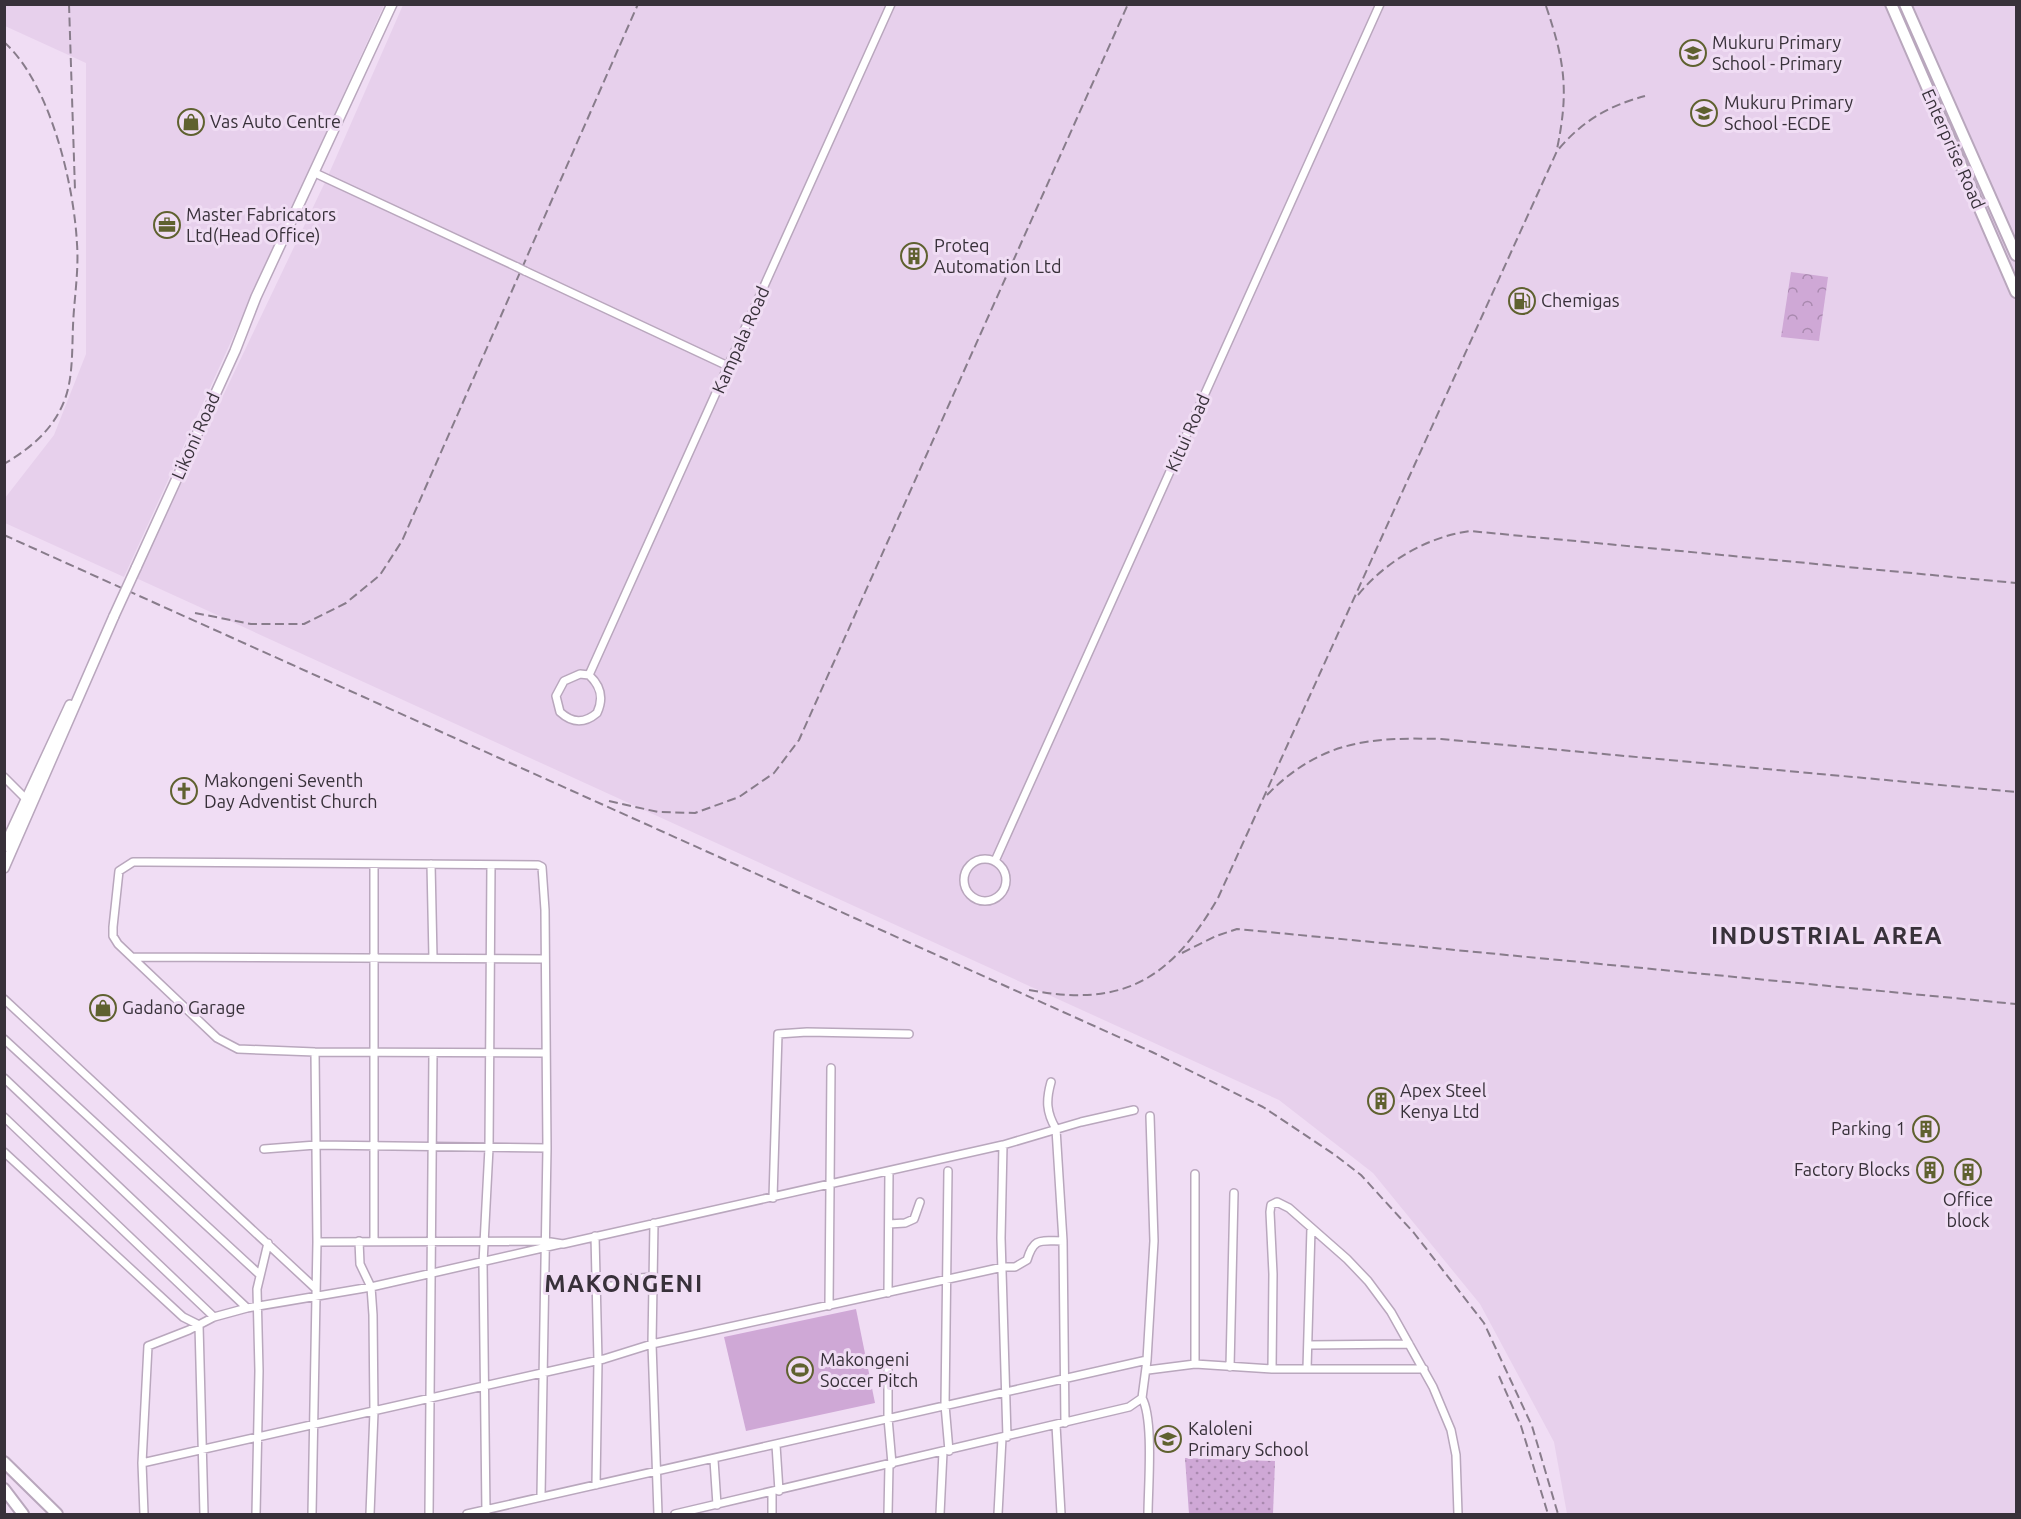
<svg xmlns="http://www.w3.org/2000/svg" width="2021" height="1519" font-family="Ubuntu,sans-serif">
	<defs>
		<pattern id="grass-dots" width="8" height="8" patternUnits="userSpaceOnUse" patternTransform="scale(1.5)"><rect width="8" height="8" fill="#cfa8d6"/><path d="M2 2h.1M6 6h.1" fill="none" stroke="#a989af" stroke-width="1.8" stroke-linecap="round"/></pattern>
		<pattern id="park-crowns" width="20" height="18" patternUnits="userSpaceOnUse" patternTransform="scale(1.5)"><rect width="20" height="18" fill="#cfa8d6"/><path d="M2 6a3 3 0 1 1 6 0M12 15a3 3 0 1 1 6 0" fill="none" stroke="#a989af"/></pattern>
	</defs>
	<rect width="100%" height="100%" fill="#f0ddf4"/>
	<path fill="#e7d0ec" d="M5,4L384,5L124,577L5,523V498L54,435L86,354V63L5,26Z
		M403,5H2016V1514H1567L1554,1442L1480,1304L1373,1173L1279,1100L136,578L327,178Z"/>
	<path fill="url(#grass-dots)" d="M1185,1458L1275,1461L1273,1514H1189Z"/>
	<path fill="url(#park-crowns)" d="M1791,272L1828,277L1819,341L1781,337Z"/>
	<path fill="#cfa8d6" d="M856,1309L875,1403L746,1431L724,1337Z"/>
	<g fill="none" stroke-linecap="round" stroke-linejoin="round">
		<defs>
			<path id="minor" d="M315,173L517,267
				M525,271L730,367
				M580,674L589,675C601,686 604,698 597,713C584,724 572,723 560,712L556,696L564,681Z
				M589,675L891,4
				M4,777L26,799
				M964 880a21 21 0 1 1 42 0a21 21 0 1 1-42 0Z
				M995,861L1380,4
				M374,864V1241
				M431,864L433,958
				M132,957L545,959
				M4,999L315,1288
				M4,1039L259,1274
				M4,1078L247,1308
				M1051,1082C1046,1100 1046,1112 1056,1129L1063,1241L1065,1423
				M4,1117L214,1317
				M1003,1145L1001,1238L1007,1437
				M264,1149L316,1145L547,1148
				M4,1152L183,1317L199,1325L204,1514
				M948,1171L945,1405L949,1451
				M1195,1174V1364
				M773,1198L778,1034L807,1032L909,1034
				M654,1223L652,1344L658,1514
				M889,1224L905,1223L914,1219L920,1202
				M595,1236L598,1361L596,1485
				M359,1241L360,1264L371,1287L373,1315L374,1412L370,1514
				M317,1242L544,1241L563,1244L1003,1145L1081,1122L1134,1110
				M596,1286H613L627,1279L653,1277
				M888,1293L889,1171
				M829,1306L831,1068
				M1309,1345L1409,1344
				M888,1367V1418L892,1464
				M1230,1367L1234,1193
				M1272,1369L1273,1274L1270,1212L1271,1205L1277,1202L1289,1208L1347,1259L1368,1281L1391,1312L1433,1387L1451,1430L1456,1455L1458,1514
				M1307,1369L1311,1228
				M1148,1370L1195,1364L1272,1369H1424
				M1142,1398C1154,1419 1148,1488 1148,1514
				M1056,1425L1061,1514
				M776,1445L779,1491
				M714,1460L717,1505
				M142,1463L604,1359L652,1344L1003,1267H1015L1027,1260C1034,1237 1040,1241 1063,1241
				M772,1492V1514
				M541,1496L547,1148L545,910L542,867L538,865L146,862H133L119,871L113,927V936L118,944L217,1038L238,1049L315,1052L544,1053
				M486,1512L483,1263L489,1148L491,865
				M144,1514L142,1463L148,1346L189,1330L214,1317L247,1308L371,1287L560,1244
				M256,1514L259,1371L257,1289L268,1243
				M312,1514L317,1242L315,1052
				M429,1514L433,1053
				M467,1514L1147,1360L1154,1241L1150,1116
				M675,1514L1129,1407L1142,1398L1147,1360
				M888,1514L889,1465
				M940,1514L943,1452
				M998,1514L1002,1438"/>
			<path id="tertiary" d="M136,568L235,351L256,297L392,4
				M4,847L70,705
				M4,868L114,616"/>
			<path id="secondary" d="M1891,4L2016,292
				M1905,4L2016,255
				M4,1462L57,1514
				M4,1489L23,1514"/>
		</defs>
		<use href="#minor" stroke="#b9a7bd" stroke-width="10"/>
		<use href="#tertiary" stroke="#b9a7bd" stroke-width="12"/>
		<use href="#secondary" stroke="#b9a7bd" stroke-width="14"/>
		<use href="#minor" stroke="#fff" stroke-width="7"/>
		<use href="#tertiary" stroke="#fff" stroke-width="9"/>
		<use href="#secondary" stroke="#fff" stroke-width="10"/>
		<path stroke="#887c8b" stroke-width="2" stroke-dasharray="9 4.5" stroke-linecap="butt" d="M69,4L75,190
			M1546,6C1565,62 1569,91 1557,149
			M4,42C50,83 74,184 77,244C79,271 74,299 73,326C72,349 73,377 65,399C54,429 31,448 4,464
			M4,535L1152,1052L1263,1107L1335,1155L1361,1175L1414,1233L1484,1323L1532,1426L1558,1514
			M1358,595C1386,561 1427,537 1470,531L2016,583
			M195,613L251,624H304L346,603L380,575L402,541L638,4
			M1267,795C1320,741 1369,737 1441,739L2016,792
			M609,801L658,812L695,813L739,797L774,773L799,740L1128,4
			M1182,953L1216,936L1237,929L2016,1004
			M1029,990C1124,1008 1171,979 1218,898L1557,151C1582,121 1608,106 1645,96
			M1499,1376L1521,1426L1548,1514"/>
		<defs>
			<path id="minor-bridge" d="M517,267L525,271"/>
			<path id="tertiary-bridge" d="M114,616L136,568"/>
		</defs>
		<use href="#minor-bridge" stroke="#b9a7bd" stroke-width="10" stroke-linecap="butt"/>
		<use href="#tertiary-bridge" stroke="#b9a7bd" stroke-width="12" stroke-linecap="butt"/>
		<use href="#minor-bridge" stroke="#fff" stroke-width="7"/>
		<use href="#tertiary-bridge" stroke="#fff" stroke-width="9"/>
	</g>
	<defs>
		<symbol id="school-ring" viewBox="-11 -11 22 22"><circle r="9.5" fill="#f0ddf4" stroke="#5f612f" stroke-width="1.5"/><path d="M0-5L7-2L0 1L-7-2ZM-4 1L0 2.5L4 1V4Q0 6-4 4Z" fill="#5f612f"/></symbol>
		<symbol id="shop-ring" viewBox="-11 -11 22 22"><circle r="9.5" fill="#f0ddf4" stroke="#5f612f" stroke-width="1.5"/><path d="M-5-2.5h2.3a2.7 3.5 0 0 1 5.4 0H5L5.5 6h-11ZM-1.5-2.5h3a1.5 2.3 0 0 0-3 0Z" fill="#5f612f"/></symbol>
		<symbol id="office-ring" viewBox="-11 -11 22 22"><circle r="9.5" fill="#f0ddf4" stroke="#5f612f" stroke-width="1.5"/><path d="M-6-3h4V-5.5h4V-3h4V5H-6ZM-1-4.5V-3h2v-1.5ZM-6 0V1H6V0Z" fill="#5f612f"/></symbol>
		<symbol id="building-ring" viewBox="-11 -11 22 22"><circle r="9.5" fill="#f0ddf4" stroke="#5f612f" stroke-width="1.5"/><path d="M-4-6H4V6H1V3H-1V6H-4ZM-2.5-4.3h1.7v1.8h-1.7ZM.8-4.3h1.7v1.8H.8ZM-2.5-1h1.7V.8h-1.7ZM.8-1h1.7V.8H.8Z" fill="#5f612f"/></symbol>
		<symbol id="fuel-ring" viewBox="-11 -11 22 22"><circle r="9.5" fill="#f0ddf4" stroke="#5f612f" stroke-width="1.5"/><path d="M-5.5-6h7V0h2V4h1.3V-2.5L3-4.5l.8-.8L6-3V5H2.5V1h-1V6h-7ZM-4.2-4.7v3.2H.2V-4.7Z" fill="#5f612f"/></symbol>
		<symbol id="church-ring" viewBox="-11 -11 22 22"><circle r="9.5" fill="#f0ddf4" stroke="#5f612f" stroke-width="1.5"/><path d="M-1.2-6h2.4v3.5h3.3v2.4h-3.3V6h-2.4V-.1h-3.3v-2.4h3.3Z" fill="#5f612f"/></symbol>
		<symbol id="stadium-ring" viewBox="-11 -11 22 22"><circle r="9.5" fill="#f0ddf4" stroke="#5f612f" stroke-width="1.5"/><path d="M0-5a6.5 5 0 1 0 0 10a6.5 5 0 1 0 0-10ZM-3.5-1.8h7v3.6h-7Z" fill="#5f612f"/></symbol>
	</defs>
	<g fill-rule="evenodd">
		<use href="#school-ring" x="1678" y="38" width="30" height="30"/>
		<use href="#school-ring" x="1689" y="98" width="30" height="30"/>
		<use href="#shop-ring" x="176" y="107" width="30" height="30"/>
		<use href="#office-ring" x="152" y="210" width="30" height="30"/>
		<use href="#building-ring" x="899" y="241" width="30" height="30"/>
		<use href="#fuel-ring" x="1507" y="286" width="30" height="30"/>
		<use href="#church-ring" x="169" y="776" width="30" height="30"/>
		<use href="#shop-ring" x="88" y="993" width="30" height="30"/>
		<use href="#building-ring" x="1366" y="1086" width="30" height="30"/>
		<use href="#building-ring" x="1911" y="1114" width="30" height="30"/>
		<use href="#building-ring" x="1915" y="1155" width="30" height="30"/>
		<use href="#building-ring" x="1953" y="1157" width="30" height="30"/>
		<use href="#stadium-ring" x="785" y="1355" width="30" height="30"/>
		<use href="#school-ring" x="1153" y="1424" width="30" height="30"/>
	</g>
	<g text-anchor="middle" stroke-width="6" stroke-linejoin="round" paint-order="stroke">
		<g font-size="18" fill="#38313a" stroke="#f0ddf4" text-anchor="start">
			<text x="1712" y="49">Mukuru Primary<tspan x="1712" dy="21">School - Primary</tspan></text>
			<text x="1724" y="109">Mukuru Primary<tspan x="1724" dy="21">School -ECDE</tspan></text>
			<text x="210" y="128">Vas Auto Centre</text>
			<text x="186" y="221">Master Fabricators<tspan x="186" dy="21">Ltd(Head Office)</tspan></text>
			<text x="934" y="252">Proteq<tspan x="934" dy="21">Automation Ltd</tspan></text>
			<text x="1541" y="307">Chemigas</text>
			<text x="204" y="787">Makongeni Seventh<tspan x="204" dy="21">Day Adventist Church</tspan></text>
			<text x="122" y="1014">Gadano Garage</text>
			<text x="1400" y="1097">Apex Steel<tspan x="1400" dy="21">Kenya Ltd</tspan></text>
			<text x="1906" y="1135" text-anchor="end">Parking 1</text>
			<text x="1910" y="1176" text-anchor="end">Factory Blocks</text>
			<text x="1968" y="1206" text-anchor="middle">Office<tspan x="1968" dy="21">block</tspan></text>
			<text x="820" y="1366">Makongeni<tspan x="820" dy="21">Soccer Pitch</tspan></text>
			<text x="1188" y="1435">Kaloleni<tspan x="1188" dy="21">Primary School</tspan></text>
		</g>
		<g font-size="18" fill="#38313a" stroke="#f0ddf4">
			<text transform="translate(1953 149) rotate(66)" y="6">Enterprise Road</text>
			<text transform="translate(741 340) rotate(-66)" y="6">Kampala Road</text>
			<text transform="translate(1188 433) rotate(-66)" y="6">Kitui Road</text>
			<text transform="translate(196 436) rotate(-66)" y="6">Likoni Road</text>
		</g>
		<g font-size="24" font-weight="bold" letter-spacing="1.5" fill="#38313a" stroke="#f0ddf4">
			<text x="1827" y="944">INDUSTRIAL AREA</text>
			<text x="624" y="1292">MAKONGENI</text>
		</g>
	</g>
	<rect width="2021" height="1519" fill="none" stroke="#38313a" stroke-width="12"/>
</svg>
